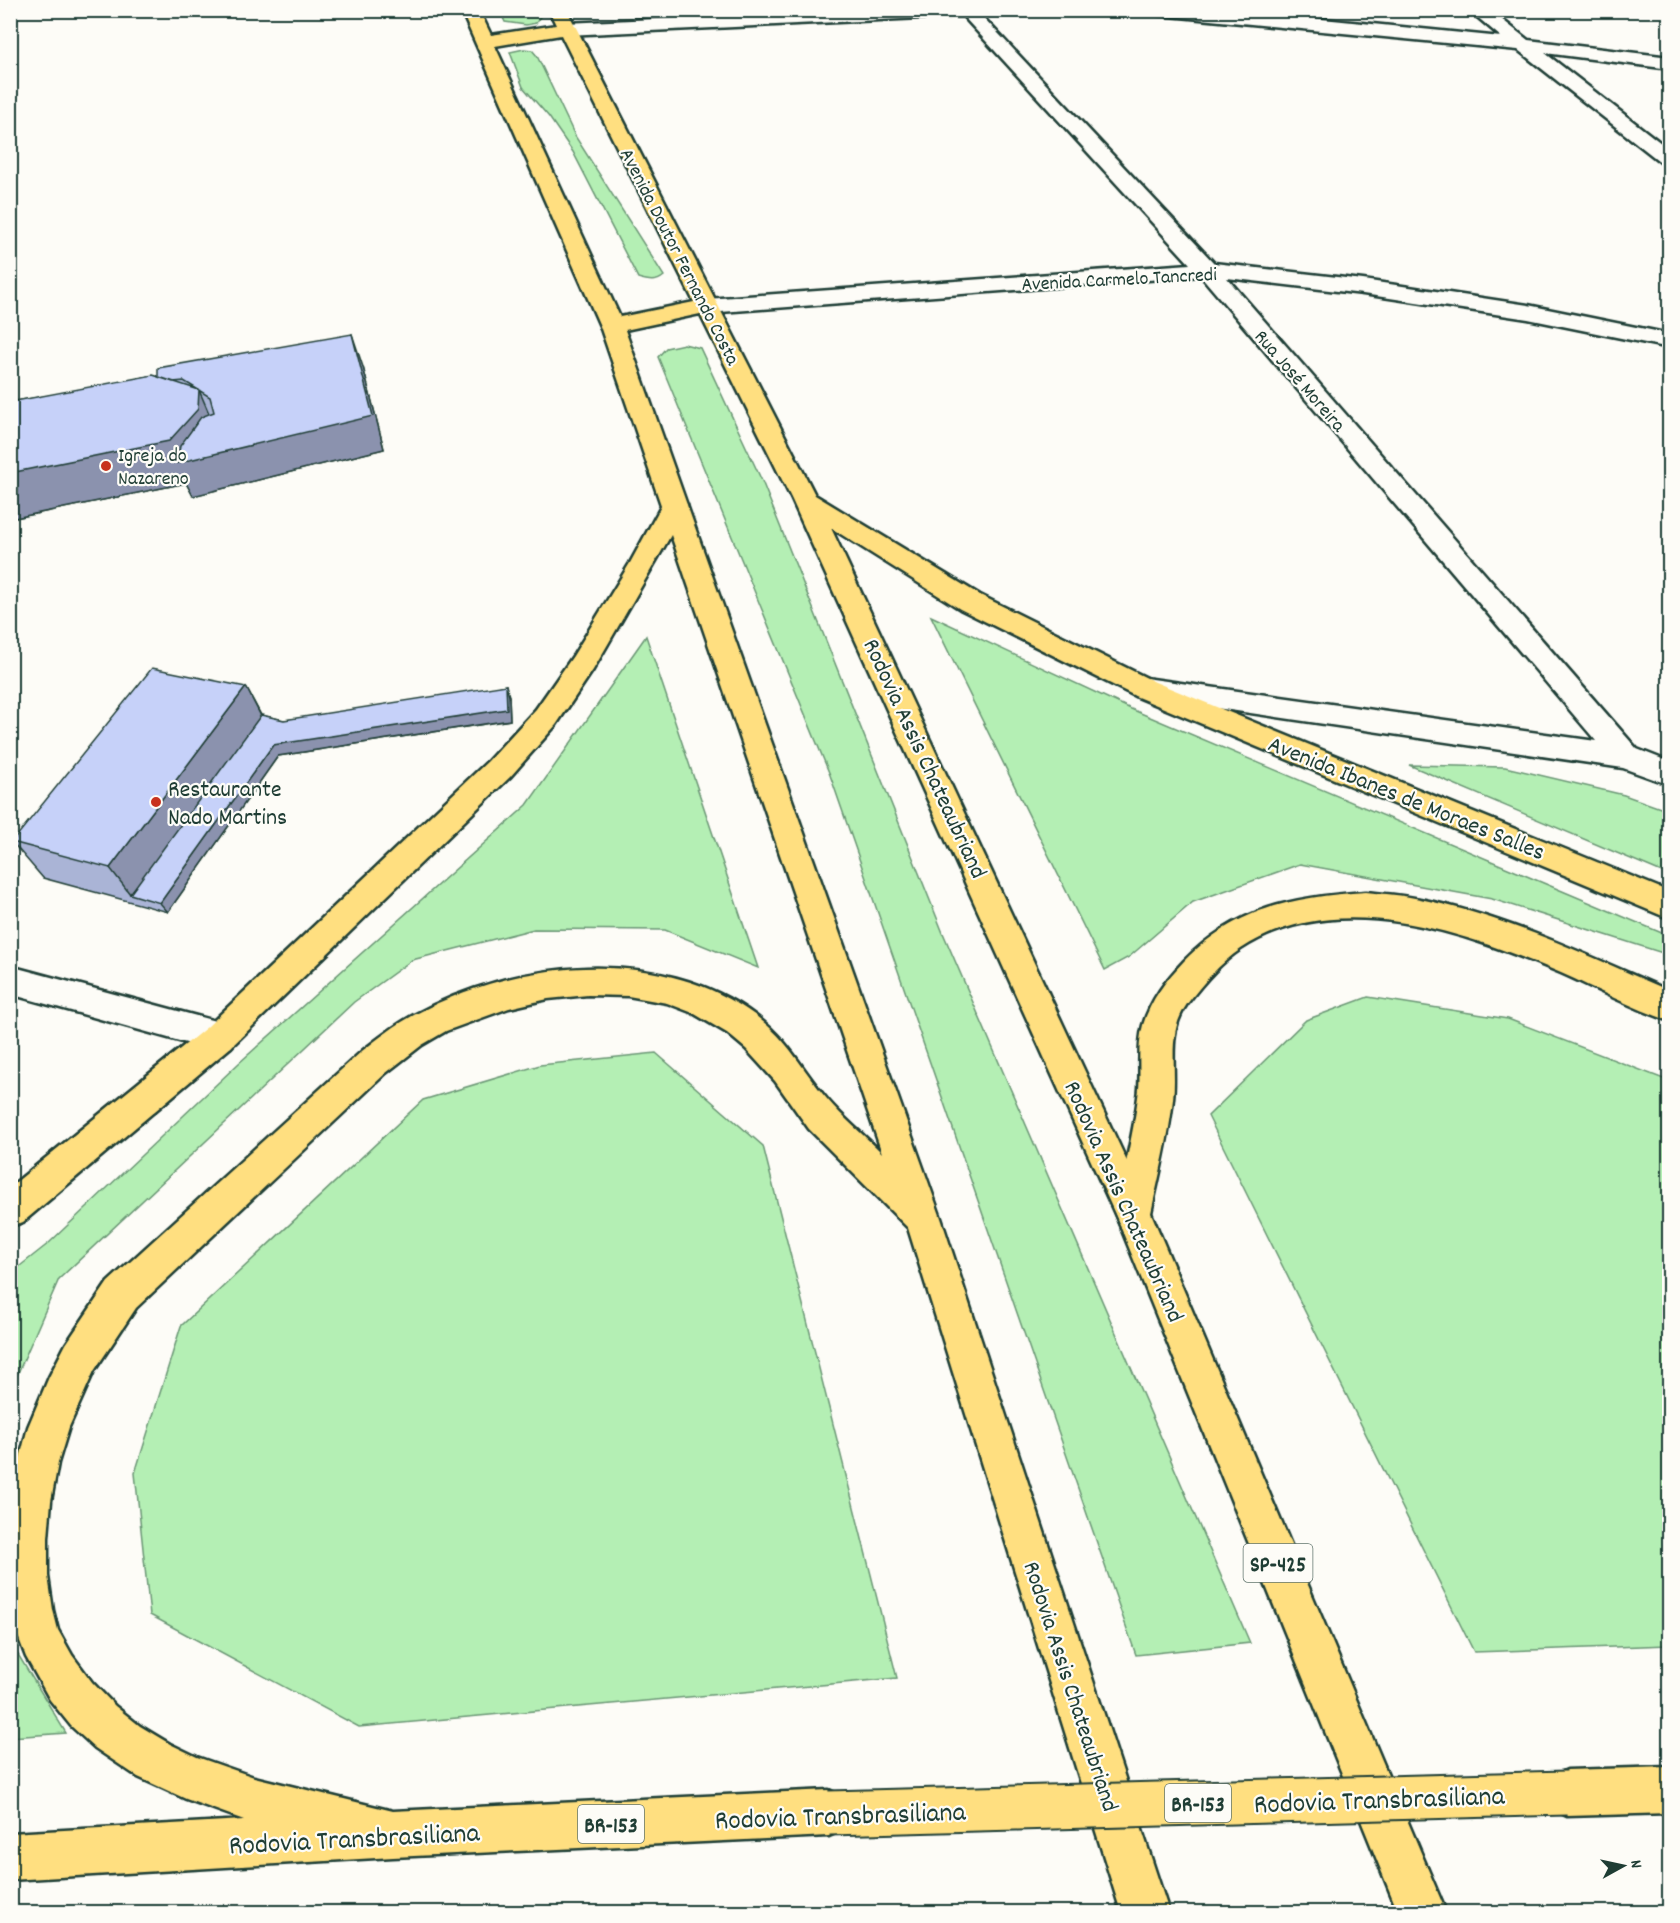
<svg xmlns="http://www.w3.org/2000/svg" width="1680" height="1923" font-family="Dekko,sans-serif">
	<rect width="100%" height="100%" fill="#fdfcf7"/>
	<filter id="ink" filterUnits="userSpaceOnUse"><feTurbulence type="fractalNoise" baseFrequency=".0167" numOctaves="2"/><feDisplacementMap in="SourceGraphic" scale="12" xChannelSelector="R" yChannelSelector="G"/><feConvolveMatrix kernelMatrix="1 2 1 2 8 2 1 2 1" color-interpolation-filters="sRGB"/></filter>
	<g filter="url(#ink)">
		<path fill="#b4efb4" stroke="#6a9674" stroke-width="1.5" d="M500,11H537L540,17L536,23L526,25L505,22Z
			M524,49L532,50L537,56L575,136L664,276C656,283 648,281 638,278L573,152L549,117L523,87L510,52Z
			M684,344L700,348L762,481L943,933L1250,1643L1136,1655L830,775L658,357L666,348Z
			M931,616L1131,709L1669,936V955L1492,899L1300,864L1193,902L1129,957L1105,970Z
			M646,636L758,968L665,930L534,929L412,960L354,1002L59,1279L11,1389V1273L49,1243L239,1063L527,805Z
			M1409,765L1505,767L1624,795L1669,811V875Z
			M1368,997L1508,1019L1669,1081V1645L1474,1652L1208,1116L1306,1020Z
			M656,1053L763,1146L897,1678L359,1727L150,1615L135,1473L181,1326L423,1100L540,1065Z
			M10,1643H11L66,1733L11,1737Z"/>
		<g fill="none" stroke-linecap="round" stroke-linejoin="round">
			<defs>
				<path id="minor" d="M853,10H994L991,14L982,16L1214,263L1363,280L1528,305L1670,334V348L1528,319L1363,294L1227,278L1637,749L1670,762V785L1623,768L1135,696L1131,689L1135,682L1145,678L1596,741L1201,276L707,313L699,311L696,306L699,301L707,299L1190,264L963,16L566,35L559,33L557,29L559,25L566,23Z
					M1150,10H1233L1501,37L1469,10H1490L1528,40L1670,57V69L1545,53L1670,150V166L1663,164L1518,50L1159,15Z
					M10,966L219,1022L231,1027L236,1037L231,1047L219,1052L10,994Z"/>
				<path id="major" d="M461,10H479L491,35L556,25L549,10H567L815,495L980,595L1155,682L1670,892V919L1135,696L960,609L831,528L1151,1213L1146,1225L1133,1230L1120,1225L792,500L700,314L625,330L687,505L683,511L674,514L665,511L661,505L600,326ZM561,35L694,302L620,317L495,46Z"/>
				<path id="highway" d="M674,496L683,499L687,505L941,1218L1169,1912H1121L908,1228L809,1129L775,1081L746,1049L727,1033L693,1013L667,1003L628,996L588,995L548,999L509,1008L446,1031L422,1045L386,1073L136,1308L94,1371L69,1427L58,1463L51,1501L48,1538V1576L53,1610L58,1630L72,1655L92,1682L115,1706L140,1726L170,1744L197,1757L254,1777L393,1811L829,1790L845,1797L852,1813L845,1829L829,1836L393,1857L10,1880V1833L244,1820L186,1799L138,1777L95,1748L71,1726L50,1700L26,1657L10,1615V1497L28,1427L49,1377L66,1344L108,1282L362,1051C379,1038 395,1025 414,1015C514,960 660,944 756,1016C790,1042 801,1068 827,1099C843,1118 864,1135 882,1153L671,535L593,670L556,725L510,777L231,1047L23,1222L10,1227V1187L207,1027L488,761L536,709L573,656L630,563L665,499Z
					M1366,892C1384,894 1403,895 1420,899C1508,917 1588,956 1670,991V1021C1632,1008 1597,989 1561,973C1466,933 1337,886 1241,949C1220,963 1202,984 1187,1004C1166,1034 1177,1066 1173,1099C1169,1137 1159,1175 1151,1213L1446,1912H1398L1115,1213C1123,1175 1133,1136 1138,1097C1142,1073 1136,1050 1143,1025C1151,999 1166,980 1184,961C1237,907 1294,897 1366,892Z
					M1670,1767V1813L1567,1816L1551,1809L1544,1793L1551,1777L1567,1770Z"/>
			</defs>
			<use href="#minor" stroke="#1f3d34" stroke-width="5"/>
			<use href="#major" stroke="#1f3d34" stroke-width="5"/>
			<use href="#highway" stroke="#1f3d34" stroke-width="5"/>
			<use href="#minor" fill="#fdfcf7" fill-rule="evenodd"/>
			<use href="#major" fill="#ffdf80" fill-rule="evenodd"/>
			<use href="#highway" fill="#ffdf80" fill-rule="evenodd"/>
			<defs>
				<path id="highway-bridge" d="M829,1813L1567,1793"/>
			</defs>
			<use href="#highway-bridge" stroke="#1f3d34" stroke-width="47" stroke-linecap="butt"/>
			<use href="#highway-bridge" stroke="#ffdf80" stroke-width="43"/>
		</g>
		<path fill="#aab4d6" stroke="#1f3d34" stroke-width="1.5" d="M363,367L384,449L193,496L186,483L10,519V402L158,377Z
			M246,687L261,715L284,720L509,696L510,720L278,756L168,912L43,878L12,842Z"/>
		<path fill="#8b92ae" stroke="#1f3d34" stroke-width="1.5" d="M352,334L363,367L384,449L193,496L186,483L10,519V473L199,390L217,432Z
			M506,685L509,696L510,720L278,756L168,912L160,903L273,745Z
			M246,687L266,726L130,894L110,868Z"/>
		<path fill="#c6d1f9" stroke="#1f3d34" stroke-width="1.5" d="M352,334L373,416L177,463L180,446L201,417L214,412L210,397L184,381L173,382L158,377V368Z
			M153,375L199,390L198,409L169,441L10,473V402Z
			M152,668L246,687L110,868L12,842Z
			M506,685L507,709L273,745L160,903L130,894L261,715L284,720Z"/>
	</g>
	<g fill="#c8321e" stroke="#fdfcf7" stroke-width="2">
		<circle cx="106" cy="466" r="6"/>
		<circle cx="156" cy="802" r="6"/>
	</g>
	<g text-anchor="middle" stroke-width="4.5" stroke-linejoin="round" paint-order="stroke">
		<g font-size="20" fill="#1f3d34" stroke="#fdfcf7">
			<text transform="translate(681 256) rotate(63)" y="7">Avenida Doutor Fernando Costa</text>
			<text transform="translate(1119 278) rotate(-3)" y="7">Avenida Carmelo Tancredi</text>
			<text transform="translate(1301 380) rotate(49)" y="7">Rua José Moreira</text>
		</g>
		<g font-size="20" fill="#1f3d34" stroke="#fdfcf7" text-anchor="start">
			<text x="118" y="461">Igreja do<tspan x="118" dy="23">Nazareno</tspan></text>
		</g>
		<g fill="#fdfcf7" stroke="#62766e" stroke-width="1.5">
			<rect x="1243.5" y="1544" width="69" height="38" rx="4.5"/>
			<rect x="1165" y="1784" width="66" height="38" rx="4.5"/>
			<rect x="578" y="1805" width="66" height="38" rx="4.5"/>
		</g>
		<g font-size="22" font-weight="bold" fill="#1f3d34">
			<text x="1278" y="1571">SP-425</text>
			<text x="1198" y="1811">BR-153</text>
			<text x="611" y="1832">BR-153</text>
		</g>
		<g font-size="24" fill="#1f3d34" stroke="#fdfcf7">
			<text transform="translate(926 758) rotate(65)" y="8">Rodovia Assis Chateaubriand</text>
			<text transform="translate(1407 797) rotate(22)" y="8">Avenida Ibanes de Moraes Salles</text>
			<text transform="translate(1125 1201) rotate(66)" y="8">Rodovia Assis Chateaubriand</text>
			<text transform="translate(1072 1686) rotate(72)" y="8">Rodovia Assis Chateaubriand</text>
		</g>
		<g font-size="24" fill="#1f3d34" stroke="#fdfcf7" text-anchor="start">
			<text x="168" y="796">Restaurante<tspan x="168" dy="28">Nado Martins</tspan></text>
		</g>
		<g font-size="28" fill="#1f3d34" stroke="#fdfcf7">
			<text transform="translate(1379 1798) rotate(-2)" y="10">Rodovia Transbrasiliana</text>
			<text transform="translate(840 1814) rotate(-2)" y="10">Rodovia Transbrasiliana</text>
			<text transform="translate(354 1837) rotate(-3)" y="10">Rodovia Transbrasiliana</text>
		</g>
	</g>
	<rect width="1680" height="1923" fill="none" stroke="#fdfcf7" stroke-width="36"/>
	<rect x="18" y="18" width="1644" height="1887" fill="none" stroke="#1f3d34" stroke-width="2" filter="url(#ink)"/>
	<g transform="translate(1623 1866) rotate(82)" stroke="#fdfcf7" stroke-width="4.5" paint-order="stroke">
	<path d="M0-4.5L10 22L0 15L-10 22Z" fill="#1f3d34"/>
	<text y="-9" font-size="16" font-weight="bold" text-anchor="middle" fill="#1f3d34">N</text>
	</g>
</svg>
